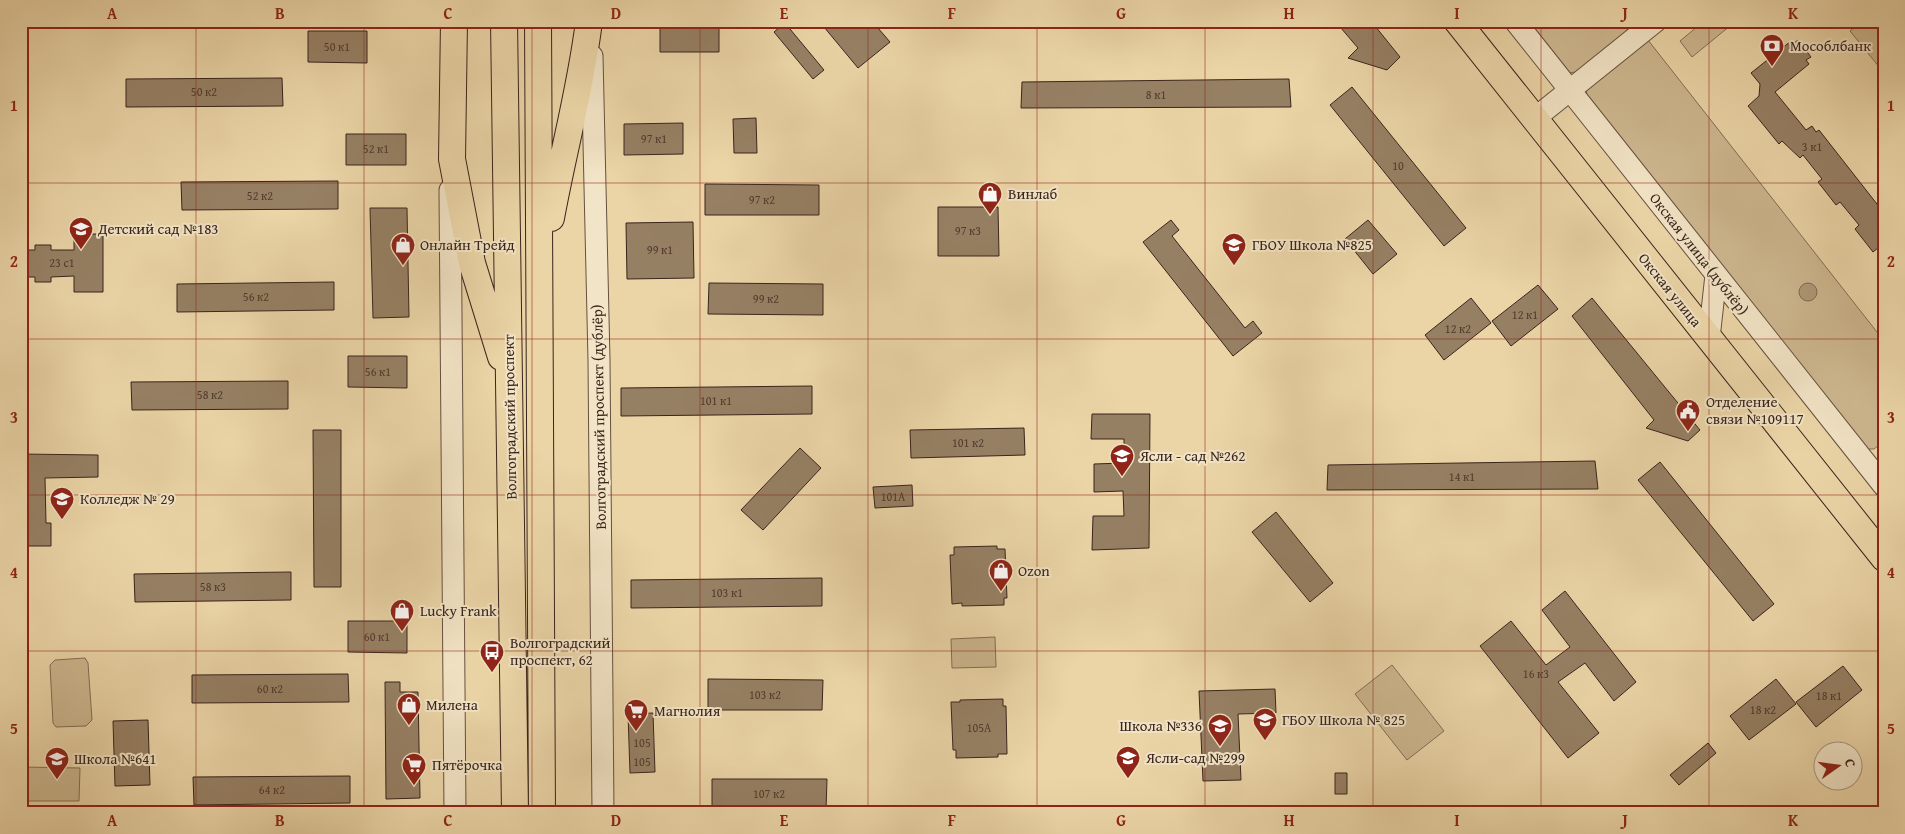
<svg xmlns="http://www.w3.org/2000/svg" width="1905" height="834" font-family="'Gentium Book Plus',serif">
	<rect width="100%" height="100%" fill="#ebd5a7"/>
	<filter id="stains"><feTurbulence type="fractalNoise" baseFrequency=".004" numOctaves="4"/><feColorMatrix values="0 0 0 0 .2 0 0 0 0 .09 0 0 0 0 .02 0 0 0 .5 -.17"/></filter>
	<radialGradient id="worn" r=".72"><stop offset=".6" stop-color="#630" stop-opacity="0"/><stop offset="1" stop-color="#630" stop-opacity=".3"/></radialGradient>
	<path fill="#cdb78f" stroke="#836e56" d="M1523,21H1628L1627,31L1577,72L1564,73Z
		M1704,21H1736L1692,57L1680,41Z
		M1862,21H1884V73L1850,31Z
		M1648,40L1884,341V441L1874,449H1865L1587,95L1586,89Z
		M995,637L996,667L952,668L951,639Z
		M85,658L88,663L92,720L86,726L56,727L53,723L50,665L55,660Z
		M1392,665L1444,731L1407,760L1355,694Z
		M21,767L80,768L79,801H21Z"/>
	<path fill="#ae9978" stroke="#7f6a53" d="M1799 292a9 9 0 1 1 18 0a9 9 0 1 1-18 0Z"/>
	<path fill="#968064" stroke="#39241c" d="M660,21H719V52H660Z
		M819,21H872L890,42L858,68Z
		M1335,21H1371L1400,57L1387,70L1348,58L1358,48Z
		M785,23L824,70L813,79L774,32Z
		M308,31H367V63L308,62Z
		M1798,40L1811,57L1806,60L1809,64L1775,92L1806,130L1812,126L1816,132L1819,130L1884,213V243L1873,252L1855,229L1859,225L1840,202L1836,205L1818,182L1822,179L1803,155L1800,158L1782,141L1779,144L1748,106L1759,96L1760,84L1751,73L1791,41L1793,44Z
		M282,78L283,106L126,107V79Z
		M1289,79L1291,107L1021,108L1022,82Z
		M1352,87L1466,228L1444,246L1330,105Z
		M756,118L757,153H734L733,119Z
		M683,123V154L624,155V124Z
		M346,134H406V165H346Z
		M338,181V209L182,210L181,182Z
		M705,184L819,185V215H705Z
		M938,207H998L999,256H938Z
		M370,208H407L409,317L373,318Z
		M1171,220L1179,230L1172,236L1245,328L1253,321L1262,333L1233,356L1143,242Z
		M1368,220L1397,254L1373,274L1345,239Z
		M693,222L694,278L627,279L626,223Z
		M74,234H103V292H74V276L51,277V282H35V277H21V250H35V245H51V250H74Z
		M334,282V310L177,312V284Z
		M709,283L823,284V315L708,314Z
		M1538,285L1558,309L1511,346L1492,321Z
		M1471,298L1491,323L1444,360L1425,335Z
		M1592,298L1700,430L1688,441L1646,428L1654,420L1572,316Z
		M348,356H407V388L348,387Z
		M288,381V409L132,410L131,382Z
		M812,386V414L621,416V388Z
		M1092,414H1150L1149,548L1092,550L1093,516H1124L1123,491L1094,492V464L1124,463V439H1091Z
		M1024,428L1025,455L911,458L910,430Z
		M313,430H341V587H314Z
		M800,448L821,468L763,530L741,510Z
		M21,454L98,455V477L45,478L46,523H51V546H21Z
		M1595,461L1598,489L1327,490L1328,465Z
		M1660,462L1774,604L1753,621L1638,480Z
		M912,485L913,506L875,508L873,487Z
		M1276,512L1333,583L1310,602L1252,532Z
		M997,546V549H1005L1007,598H1004V605L962,606V603L952,604L950,555H954V547Z
		M291,572V600L135,602L134,574Z
		M822,578V606L631,608V580Z
		M1565,591L1636,682L1614,701L1585,663L1558,682L1599,733L1568,758L1480,646L1511,621L1546,665L1570,647L1542,610Z
		M348,621H407V653L348,652Z
		M1843,666L1862,690L1816,727L1796,702Z
		M348,674L349,702L192,703V675Z
		M708,679L823,680L822,710H708Z
		M1776,679L1796,704L1749,740L1730,716Z
		M385,682H400V692H418L420,798L386,799Z
		M1275,689L1276,713L1238,714L1241,780L1203,781L1199,691Z
		M1003,699V706H1006L1007,754H998V757L956,758V750H953L951,702H960V700Z
		M653,713L655,772L630,773L628,714Z
		M148,720L150,785L115,786L113,721Z
		M1708,743L1716,753L1679,785L1670,775Z
		M1335,773H1347V794H1335Z
		M350,776V803L194,805L193,777Z
		M712,779H827L826,810L712,809Z"/>
	<g fill="none" stroke-linecap="round" stroke-linejoin="round">
		<defs>
			<path id="minor" d="M1515,21L1884,486
				M592,56L599,360L603,813
				M1534,119L1656,21
				M450,190L455,813
				M1709,338L1716,275"/>
			<path id="major" d="M454,21L452,159L472,263L501,357
				M504,21L515,813
				M538,21L542,813
				M1457,21L1884,558
				M551,218C563,152 581,88 589,21"/>
		</defs>
		<use href="#minor" stroke="#66503f" stroke-width="23"/>
		<use href="#major" stroke="#39241c" stroke-width="28"/>
		<use href="#minor" stroke="#f2e4c6" stroke-width="21"/>
		<use href="#major" stroke="#ebd5a7" stroke-width="26"/>
	</g>
	<path fill="none" stroke="#8f2418" stroke-width="1" stroke-opacity="0.55" d="M196,21V813M364,21V813M532,21V813M700,21V813M868,21V813M1037,21V813M1205,21V813M1373,21V813M1541,21V813M1709,21V813M21,183H1884M21,339H1884M21,495H1884M21,651H1884"/>
	<defs>
		<symbol id="bank-pin" viewBox="-11 -11 22 30"><path d="M0 17L-7.5 6A9.5 9.5 0 1 1 7.5 6Z" fill="#8f2418" stroke="#f2e4c6"/><path d="M-6-4H6V4H-6ZM0-2.3a2.3 2.3 0 1 0 0 4.6a2.3 2.3 0 1 0 0-4.6Z" fill="#fff"/></symbol>
		<symbol id="shop-pin" viewBox="-11 -11 22 30"><path d="M0 17L-7.5 6A9.5 9.5 0 1 1 7.5 6Z" fill="#8f2418" stroke="#f2e4c6"/><path d="M-5-2.5h2.3a2.7 3.5 0 0 1 5.4 0H5L5.5 6h-11ZM-1.5-2.5h3a1.5 2.3 0 0 0-3 0Z" fill="#fff"/></symbol>
		<symbol id="school-pin" viewBox="-11 -11 22 30"><path d="M0 17L-7.5 6A9.5 9.5 0 1 1 7.5 6Z" fill="#8f2418" stroke="#f2e4c6"/><path d="M0-5L7-2L0 1L-7-2ZM-4 1L0 2.5L4 1V4Q0 6-4 4Z" fill="#fff"/></symbol>
		<symbol id="civic-pin" viewBox="-11 -11 22 30"><path d="M0 17L-7.5 6A9.5 9.5 0 1 1 7.5 6Z" fill="#8f2418" stroke="#f2e4c6"/><path d="M-.6-6.5H3V-4.5H.6V-3L4-1V1h2V6H-6V1h2V-1L-.6-3ZM-1.2 2.5V6h2.4V2.5Z" fill="#fff"/></symbol>
		<symbol id="university-pin" viewBox="-11 -11 22 30"><path d="M0 17L-7.5 6A9.5 9.5 0 1 1 7.5 6Z" fill="#8f2418" stroke="#f2e4c6"/><path d="M0-5L7-2L0 1L-7-2ZM-4 1L0 2.5L4 1V4Q0 6-4 4Z" fill="#fff"/></symbol>
		<symbol id="bus-pin" viewBox="-11 -11 22 30"><path d="M0 17L-7.5 6A9.5 9.5 0 1 1 7.5 6Z" fill="#8f2418" stroke="#f2e4c6"/><path d="M-5-6H5V4H4V6H2V4H-2V6H-4V4H-5ZM-3.5-4V0h7V-4ZM-3.5 1.2v1.5H-2V1.2ZM2 1.2v1.5H3.5V1.2Z" fill="#fff"/></symbol>
		<symbol id="supermarket-pin" viewBox="-11 -11 22 30"><path d="M0 17L-7.5 6A9.5 9.5 0 1 1 7.5 6Z" fill="#8f2418" stroke="#f2e4c6"/><path d="M-6-5.5h2.5l.6 2H6L4.5 2H-2.5L-4.4-4H-6ZM-1.5 3.2a1.3 1.3 0 1 0 .1 0ZM3 3.2a1.3 1.3 0 1 0 .1 0Z" fill="#fff"/></symbol>
	</defs>
	<g fill-rule="evenodd">
		<use href="#bank-pin" x="1758" y="32" width="28" height="38"/>
		<use href="#shop-pin" x="976" y="180" width="28" height="38"/>
		<use href="#school-pin" x="67" y="215" width="28" height="38"/>
		<use href="#shop-pin" x="389" y="231" width="28" height="38"/>
		<use href="#school-pin" x="1220" y="231" width="28" height="38"/>
		<use href="#civic-pin" x="1674" y="397" width="28" height="38"/>
		<use href="#school-pin" x="1108" y="442" width="28" height="38"/>
		<use href="#university-pin" x="48" y="485" width="28" height="38"/>
		<use href="#shop-pin" x="987" y="557" width="28" height="38"/>
		<use href="#shop-pin" x="388" y="597" width="28" height="38"/>
		<use href="#bus-pin" x="478" y="638" width="28" height="38"/>
		<use href="#shop-pin" x="395" y="691" width="28" height="38"/>
		<use href="#supermarket-pin" x="622" y="697" width="28" height="38"/>
		<use href="#school-pin" x="1251" y="706" width="28" height="38"/>
		<use href="#school-pin" x="1206" y="712" width="28" height="38"/>
		<use href="#school-pin" x="1114" y="744" width="28" height="38"/>
		<use href="#school-pin" x="43" y="745" width="28" height="38"/>
		<use href="#supermarket-pin" x="400" y="751" width="28" height="38"/>
	</g>
	<g text-anchor="middle" stroke-width="4" stroke-linejoin="round" paint-order="stroke">
		<g font-size="12" fill="#503b2e">
			<text x="337" y="51">50 к1</text>
			<text x="204" y="96">50 к2</text>
			<text x="1156" y="99">8 к1</text>
			<text x="654" y="143">97 к1</text>
			<text x="1812" y="151">3 к1</text>
			<text x="376" y="153">52 к1</text>
			<text x="1398" y="170">10</text>
			<text x="260" y="200">52 к2</text>
			<text x="762" y="204">97 к2</text>
			<text x="968" y="235">97 к3</text>
			<text x="660" y="254">99 к1</text>
			<text x="62" y="267">23 с1</text>
			<text x="256" y="301">56 к2</text>
			<text x="766" y="303">99 к2</text>
			<text x="1525" y="319">12 к1</text>
			<text x="1458" y="333">12 к2</text>
			<text x="378" y="376">56 к1</text>
			<text x="210" y="399">58 к2</text>
			<text x="716" y="405">101 к1</text>
			<text x="968" y="447">101 к2</text>
			<text x="1462" y="481">14 к1</text>
			<text x="893" y="501">101А</text>
			<text x="213" y="591">58 к3</text>
			<text x="727" y="597">103 к1</text>
			<text x="377" y="641">60 к1</text>
			<text x="1536" y="678">16 к3</text>
			<text x="270" y="693">60 к2</text>
			<text x="765" y="699">103 к2</text>
			<text x="1829" y="700">18 к1</text>
			<text x="1763" y="714">18 к2</text>
			<text x="979" y="732">105А</text>
			<text x="642" y="747">105</text>
			<text x="642" y="766">105</text>
			<text x="272" y="794">64 к2</text>
			<text x="769" y="798">107 к2</text>
		</g>
		<g font-size="15" fill="#39241c" stroke="#f2e4c6" text-anchor="start">
			<text x="1790" y="51">Мособлбанк</text>
			<text x="1008" y="199">Винлаб</text>
			<text x="98" y="234">Детский сад №183</text>
			<text x="420" y="250">Онлайн Трейд</text>
			<text x="1252" y="250">ГБОУ Школа №825</text>
			<text x="1706" y="407">Отделение<tspan x="1706" dy="17">связи №109117</tspan></text>
			<text x="1140" y="461">Ясли - сад №262</text>
			<text x="80" y="504">Колледж № 29</text>
			<text x="1018" y="576">Ozon</text>
			<text x="420" y="616">Lucky Frank</text>
			<text x="510" y="648">Волгоградский<tspan x="510" dy="17">проспект, 62</tspan></text>
			<text x="426" y="710">Милена</text>
			<text x="654" y="716">Магнолия</text>
			<text x="1282" y="725">ГБОУ Школа № 825</text>
			<text x="1202" y="731" text-anchor="end">Школа №336</text>
			<text x="1146" y="763">Ясли-сад №299</text>
			<text x="74" y="764">Школа №641</text>
			<text x="432" y="770">Пятёрочка</text>
		</g>
		<g font-size="15" fill="#39241c" stroke="#f2e4c6">
			<text transform="translate(1699 254) rotate(52)" y="5">Окская улица (дублёр)</text>
			<text transform="translate(1670 290) rotate(51)" y="5">Окская улица</text>
			<text transform="translate(510 417) rotate(-91)" y="5">Волгоградский проспект</text>
			<text transform="translate(599 417) rotate(-91)" y="5">Волгоградский проспект (дублёр)</text>
		</g>
	</g>
	<rect width="1905" height="834" fill="none" stroke="#ebd5a7" stroke-width="55"/>
	<g transform="translate(1838 766) rotate(76)"><circle r="24" fill="#f2e4c6" stroke="#a89782"/>
	<path d="M0-4L9 19L0 12L-9 19Z" fill="#8f2418"/>
	<text y="-8" font-size="14" font-weight="bold" text-anchor="middle" fill="#39241c">С</text>
	</g>
	<rect x="28" y="28" width="1850" height="778" fill="none" stroke="#8f2418" stroke-width="2"/>
	<g font-size="16" text-anchor="middle" font-weight="bold" fill="#8f2418">
		<text x="112" y="19">A</text>
		<text x="280" y="19">B</text>
		<text x="448" y="19">C</text>
		<text x="616" y="19">D</text>
		<text x="784" y="19">E</text>
		<text x="952" y="19">F</text>
		<text x="1121" y="19">G</text>
		<text x="1289" y="19">H</text>
		<text x="1457" y="19">I</text>
		<text x="1625" y="19">J</text>
		<text x="1793" y="19">K</text>
		<text x="14" y="111">1</text>
		<text x="1891" y="111">1</text>
		<text x="14" y="267">2</text>
		<text x="1891" y="267">2</text>
		<text x="14" y="423">3</text>
		<text x="1891" y="423">3</text>
		<text x="14" y="578">4</text>
		<text x="1891" y="578">4</text>
		<text x="14" y="734">5</text>
		<text x="1891" y="734">5</text>
		<text x="112" y="826">A</text>
		<text x="280" y="826">B</text>
		<text x="448" y="826">C</text>
		<text x="616" y="826">D</text>
		<text x="784" y="826">E</text>
		<text x="952" y="826">F</text>
		<text x="1121" y="826">G</text>
		<text x="1289" y="826">H</text>
		<text x="1457" y="826">I</text>
		<text x="1625" y="826">J</text>
		<text x="1793" y="826">K</text>
	</g>
	<rect width="100%" height="100%" filter="url(#stains)"/>
	<rect width="100%" height="100%" fill="url(#worn)"/>
</svg>
